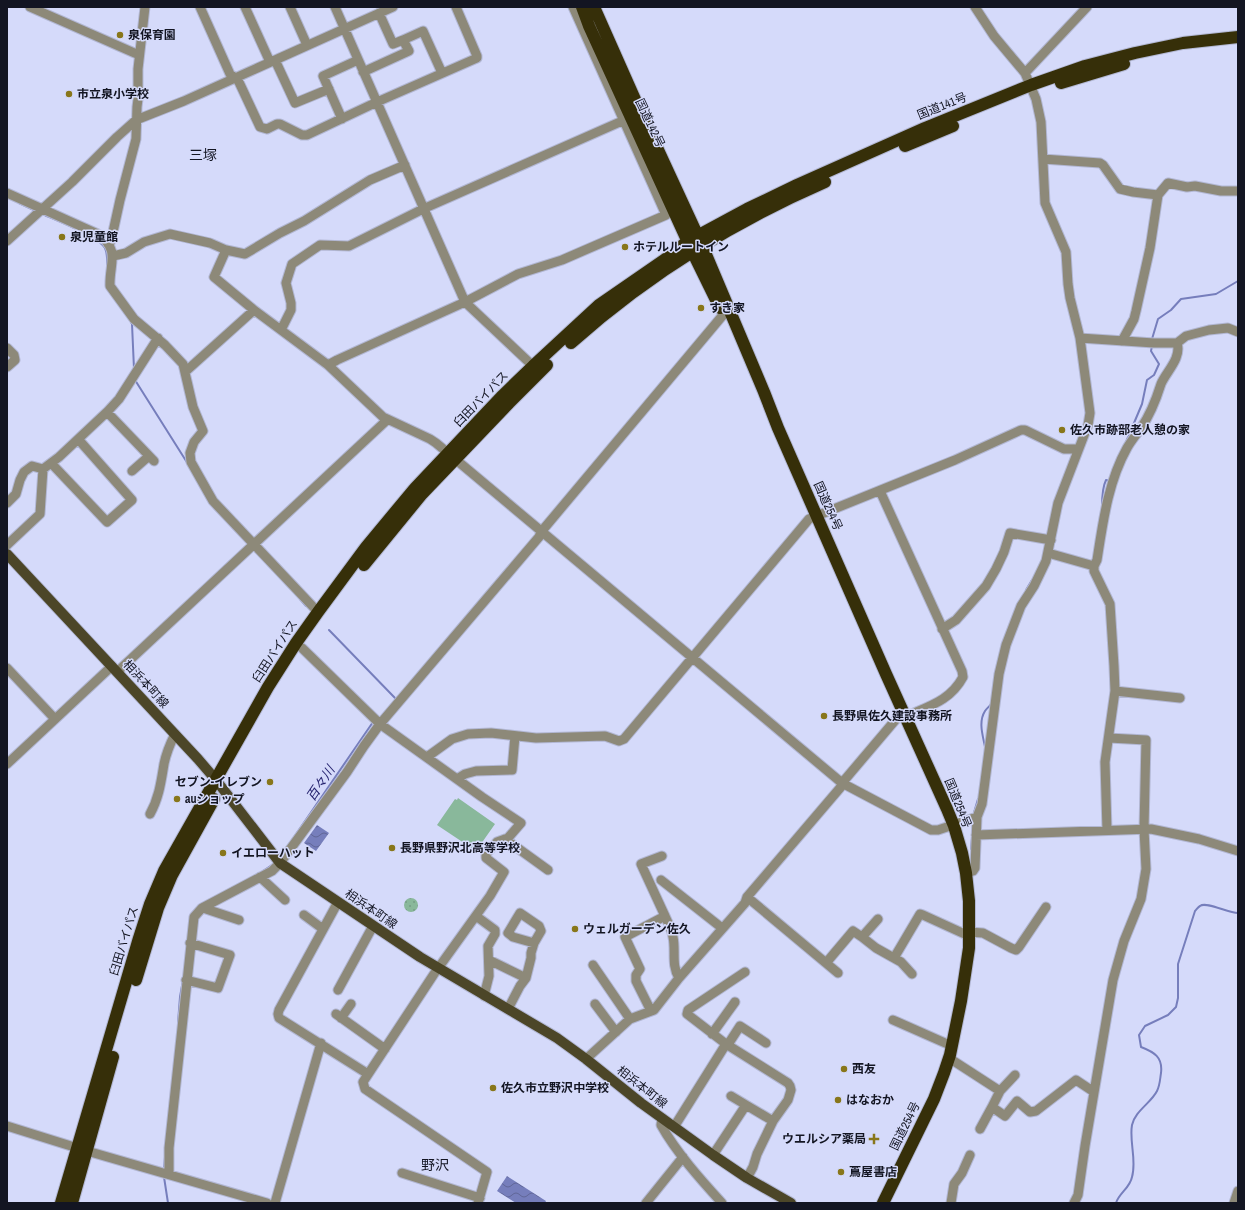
<svg xmlns="http://www.w3.org/2000/svg" width="1245" height="1210" font-family="'Archivo Narrow','Noto Sans JP',sans-serif">
	<defs>
		<pattern id="grass-dots" width="8" height="8" patternUnits="userSpaceOnUse"><rect width="8" height="8" fill="#89b89b"/><path d="M2 2h.1M6 6h.1" fill="none" stroke="#759d85" stroke-width="1.8" stroke-linecap="round"/></pattern>
		<pattern id="water-waves" width="16" height="10" patternUnits="userSpaceOnUse"><rect width="16" height="10" fill="#767ebc"/><path d="M0 5q4-4 8 0t8 0" fill="none" stroke="#606698"/></pattern>
	</defs>
	<rect width="100%" height="100%" fill="#d5dafa"/>
	<path fill="url(#grass-dots)" d="M404 905a7 7 0 1 1 14 0a7 7 0 1 1-14 0Z"/>
	<path fill="#89b89b" d="M458,798L495,824L476,851L437,825L455,799L457,800Z"/>
	<path fill="url(#water-waves)" d="M317,825L329,833L316,851L304,843Z
		M507,1176L546,1201L545,1203H516L497,1191Z"/>
	<g fill="none" stroke-linecap="round" stroke-linejoin="round">
		<path stroke="#767ebc" stroke-width="2" d="M7,8V7
			M19,203L36,211
			M42,214C56,220 98,236 105,248C108,254 107,262 107,269
			M131,322L132,324L134,369
			M1152,339L1158,319L1171,310L1181,299L1216,294L1238,281
			M135,380L188,464
			M1126,442L1142,404L1147,380L1154,375L1159,364L1151,351L1152,346
			M1102,507C1102,498 1102,488 1106,480L1110,481
			M1026,590L1032,580
			M300,599L306,606
			M329,630L395,698V702
			M985,747C983,736 978,722 985,711C987,708 990,706 991,704
			M973,816L978,799
			M292,840L373,722
			M971,849L972,838
			M263,871L272,865
			M178,1023L180,997L183,980
			M164,1169L165,1157
			M164,1177L168,1203
			M1116,1203C1119,1193 1130,1188 1132,1177C1137,1160 1129,1142 1132,1125C1135,1111 1151,1103 1157,1091C1160,1085 1160,1079 1161,1073C1163,1057 1154,1052 1141,1047L1139,1035L1145,1026L1168,1015L1176,1007L1178,998V964L1195,911C1197,909 1198,907 1200,906C1206,901 1228,913 1238,913"/>
		<defs>
			<path id="minor" d="M30,7L139,55
				M200,7L230,74L238,80L260,127L267,129L277,124H280L302,135H307L377,102L477,58V56L456,7
				M245,7L270,62
				M290,7L307,45
				M335,7L465,302L533,366
				M379,13L393,44L403,40
				M275,60L295,103L329,89
				M363,72L409,51L403,40L423,31L442,73
				M1025,73L1087,7
				M342,119L323,76L358,60
				M1043,159L1100,163L1103,165L1120,189L1133,192L1158,195
				M7,193L98,234C121,250 109,264 110,286L134,319L165,345L183,364L193,407L203,431L194,442L190,453L191,462L213,501L318,612
				M7,241L72,182L117,137L136,120L184,101L393,7
				M108,244L111,241L120,200L136,139L137,107L138,99V69L145,7
				M226,250L214,277L254,310L328,365L383,417L430,439L436,443L842,783L931,830H938L977,817
				M113,256L126,253L144,242L170,234L210,243L226,250L245,254L280,233L304,221L370,180L405,165
				M281,330L291,310V303L286,283L292,264L320,245L349,246L423,209L629,118
				M1080,338L1154,343H1177L1186,336L1209,330L1228,328L1238,332
				M1122,341L1134,319L1136,311L1150,248L1158,195L1168,183L1187,187L1195,186L1221,191H1238
				M7,348L14,355L15,360L7,367
				M328,365L337,360L465,302L518,274L562,260L666,215L573,7
				M185,372L254,310
				M107,412L154,461
				M51,463L107,522L132,500L78,439
				M132,471L149,456
				M880,491L962,671L963,677C950,701 929,706 905,717
				M7,503L16,494L20,480L24,472L32,466L43,469L59,457L108,411L119,399L158,338
				M7,545L40,514L43,469
				M1048,553L1094,566
				M942,629L956,620L986,586L996,569L1004,552L1010,533L1051,540
				M302,648L380,724L482,797L521,823L508,838L497,842L486,854V858L504,872L490,896L434,974L363,1082L365,1089L487,1172L478,1203
				M7,668L55,719
				M117,672L387,420
				M1115,691L1180,698
				M427,757L452,739L468,734L491,733L536,738L605,736L619,741L624,739L809,519L955,460L1021,430H1025L1064,449H1078
				M7,764L112,666
				M457,779L465,774L476,771L512,770L515,736
				M150,814C159,798 161,782 164,764C166,754 170,744 175,734
				M1107,830L1105,762L1115,691L1114,666L1110,604L1094,571V566L1097,560C1103,522 1108,482 1127,448C1131,441 1136,435 1141,428C1150,415 1156,400 1161,384C1166,372 1182,358 1177,343
				M976,835L1151,829L1199,839L1238,851
				M505,839L548,870
				M662,856L641,864L665,916
				M966,873L973,871L975,868L977,817L982,804L999,674L1006,645L1021,606L1034,586L1046,561L1058,503L1088,425L1090,413L1080,338L1070,298L1068,284L1066,252L1045,203L1041,122L1036,99L1025,73L994,36L975,7
				M260,877L285,900
				M661,880L722,928
				M747,897L826,963L853,931L862,937L878,919
				M338,902L279,1010L278,1014L279,1018L368,1074
				M203,908L239,920
				M304,915L323,929
				M476,916L495,930V934L488,946L489,976L484,996
				M969,932L983,933L1011,948L1016,950L1019,947L1046,907
				M862,937L876,948L901,962L912,974
				M894,958L920,914L923,915L969,936
				M489,960L526,978
				M826,963L838,973
				M593,965L630,1019
				M186,980L218,988L230,955L190,943
				M338,990L373,926
				M595,1004L616,1032
				M508,1009L520,986L526,978L531,958V953L534,943L541,931L539,926L520,913L508,933L513,937L534,943
				M651,1011L636,981V975L640,969L625,937L665,916C668,923 672,930 673,937C676,951 671,965 679,978
				M336,1014L385,1049
				M341,1018L351,1004
				M893,1020L952,1046
				M712,1034L735,1002
				M726,1044L788,1083L790,1086L791,1090L788,1100L773,1121L757,1154L753,1167L747,1178
				M727,1046L740,1026L766,1043
				M949,1058L1000,1091L992,1107L1005,1116L1017,1101L1030,1112L1036,1111L1076,1080L1094,1092
				M586,1059L630,1019L654,1010L679,978L745,903L747,897L840,788L842,783L903,711
				M1000,1091L1015,1075
				M731,1096L746,1105
				M662,1118L661,1125C676,1152 701,1180 722,1203
				M7,1126L87,1151L267,1203
				M674,1127L726,1044L687,1014L688,1010L745,972
				M980,1129L992,1107
				M713,1155L746,1105L773,1121
				M402,1173L480,1198
				M169,1174V1148L194,917L202,908L272,871L280,863L347,772L364,746L380,724L539,537L541,532L723,315
				M275,1203L321,1043
				M646,1203L683,1157
				M951,1203L954,1184L962,1173L970,1155
				M1074,1203L1078,1195L1085,1146L1113,980L1124,941L1141,899L1146,869L1144,829L1146,740L1109,738
				M1234,1203L1238,1191"/>
			<path id="major" d="M7,554L198,759L216,780L280,863L420,957L557,1038L586,1059L641,1103L713,1155L747,1178L791,1203"/>
			<path id="highway" d="M582,7L589,26L692,251L720,308
				M594,7L641,113L702,245L764,392L778,428L886,674L947,809L954,826L962,853L966,873L969,901V948L961,1001L950,1055L944,1073L934,1099L883,1203
				M1061,83L1124,64
				M905,146L953,126
				M571,343C646,276 733,222 825,182
				M364,565L422,494L509,403L547,365
				M136,980L158,908L172,875L214,799
				M61,1203L139,938L150,904L164,871L268,687L296,643L318,612L366,547L415,488L501,397L533,366L599,305L667,258L688,241L697,236L747,209L797,185L925,128L1031,85L1085,66L1135,53L1183,43L1238,37
				M72,1203L113,1057"/>
		</defs>
		<use href="#minor" stroke="#b2b7d3" stroke-width="11"/>
		<use href="#major" stroke="#b2b7d3" stroke-width="12"/>
		<use href="#highway" stroke="#b2b7d3" stroke-width="14"/>
		<use href="#minor" stroke="#8d8979" stroke-width="9"/>
		<use href="#major" stroke="#4c4628" stroke-width="10"/>
		<use href="#highway" stroke="#362f09" stroke-width="12"/>
	</g>
	<g fill="#88761a" stroke="#d5dafa" stroke-width="1.5">
		<circle cx="120" cy="35" r="4"/>
		<circle cx="69" cy="94" r="4"/>
		<circle cx="62" cy="237" r="4"/>
		<circle cx="625" cy="247" r="4"/>
		<circle cx="701" cy="308" r="4"/>
		<circle cx="1062" cy="430" r="4"/>
		<circle cx="824" cy="716" r="4"/>
		<circle cx="270" cy="782" r="4"/>
		<circle cx="177" cy="799" r="4"/>
		<circle cx="392" cy="848" r="4"/>
		<circle cx="223" cy="853" r="4"/>
		<circle cx="575" cy="929" r="4"/>
		<circle cx="844" cy="1069" r="4"/>
		<circle cx="493" cy="1088" r="4"/>
		<circle cx="838" cy="1100" r="4"/>
		<path d="M872 1133h4v4h4v4h-4v4h-4v-4h-4v-4h4z"/>
		<circle cx="841" cy="1172" r="4"/>
	</g>
	<g text-anchor="middle" stroke-width="3" stroke-linejoin="round" paint-order="stroke">
		<g font-size="12" font-weight="bold" fill="#131522" stroke="#d5dafa" text-anchor="start">
			<text x="128" y="39">泉保育園</text>
			<text x="77" y="98">市立泉小学校</text>
			<text x="70" y="241">泉児童館</text>
			<text x="633" y="251">ホテルルートイン</text>
			<text x="709" y="312">すき家</text>
			<text x="1070" y="434">佐久市跡部老人憩の家</text>
			<text x="832" y="720">長野県佐久建設事務所</text>
			<text x="262" y="786" text-anchor="end">セブン-イレブン</text>
			<text x="185" y="803">auショップ</text>
			<text x="400" y="852">長野県野沢北高等学校</text>
			<text x="231" y="857">イエローハット</text>
			<text x="583" y="933">ウェルガーデン佐久</text>
			<text x="852" y="1073">西友</text>
			<text x="501" y="1092">佐久市立野沢中学校</text>
			<text x="846" y="1104">はなおか</text>
			<text x="866" y="1143" text-anchor="end">ウエルシア薬局</text>
			<text x="849" y="1176">蔦屋書店</text>
		</g>
		<g font-size="12" fill="#131522" stroke="#d5dafa">
			<text transform="translate(942 106) rotate(-22)" y="4">国道141号</text>
			<text transform="translate(650 123) rotate(65)" y="4">国道142号</text>
			<text transform="translate(481 399) rotate(-46)" y="4">臼田バイパス</text>
			<text transform="translate(828 506) rotate(66)" y="4">国道254号</text>
			<text transform="translate(275 651) rotate(-57)" y="4">臼田バイパス</text>
			<text transform="translate(146 684) rotate(47)" y="4">相浜本町線</text>
			<text transform="translate(958 803) rotate(68)" y="4">国道254号</text>
			<text transform="translate(371 909) rotate(34)" y="4">相浜本町線</text>
			<text transform="translate(124 941) rotate(-73)" y="4">臼田バイパス</text>
			<text transform="translate(642 1087) rotate(38)" y="4">相浜本町線</text>
			<text transform="translate(905 1126) rotate(-64)" y="4">国道254号</text>
		</g>
		<g font-size="13" font-style="italic" fill="#272570" stroke="#d5dafa">
			<text transform="translate(320 783) rotate(-56)" y="5">百々川</text>
		</g>
		<g font-size="14" fill="#131522" stroke="#d5dafa">
			<text x="203" y="160">三塚</text>
			<text x="435" y="1170">野沢</text>
		</g>
	</g>
	<rect width="1245" height="1210" fill="none" stroke="#131522" stroke-width="16"/>
</svg>
